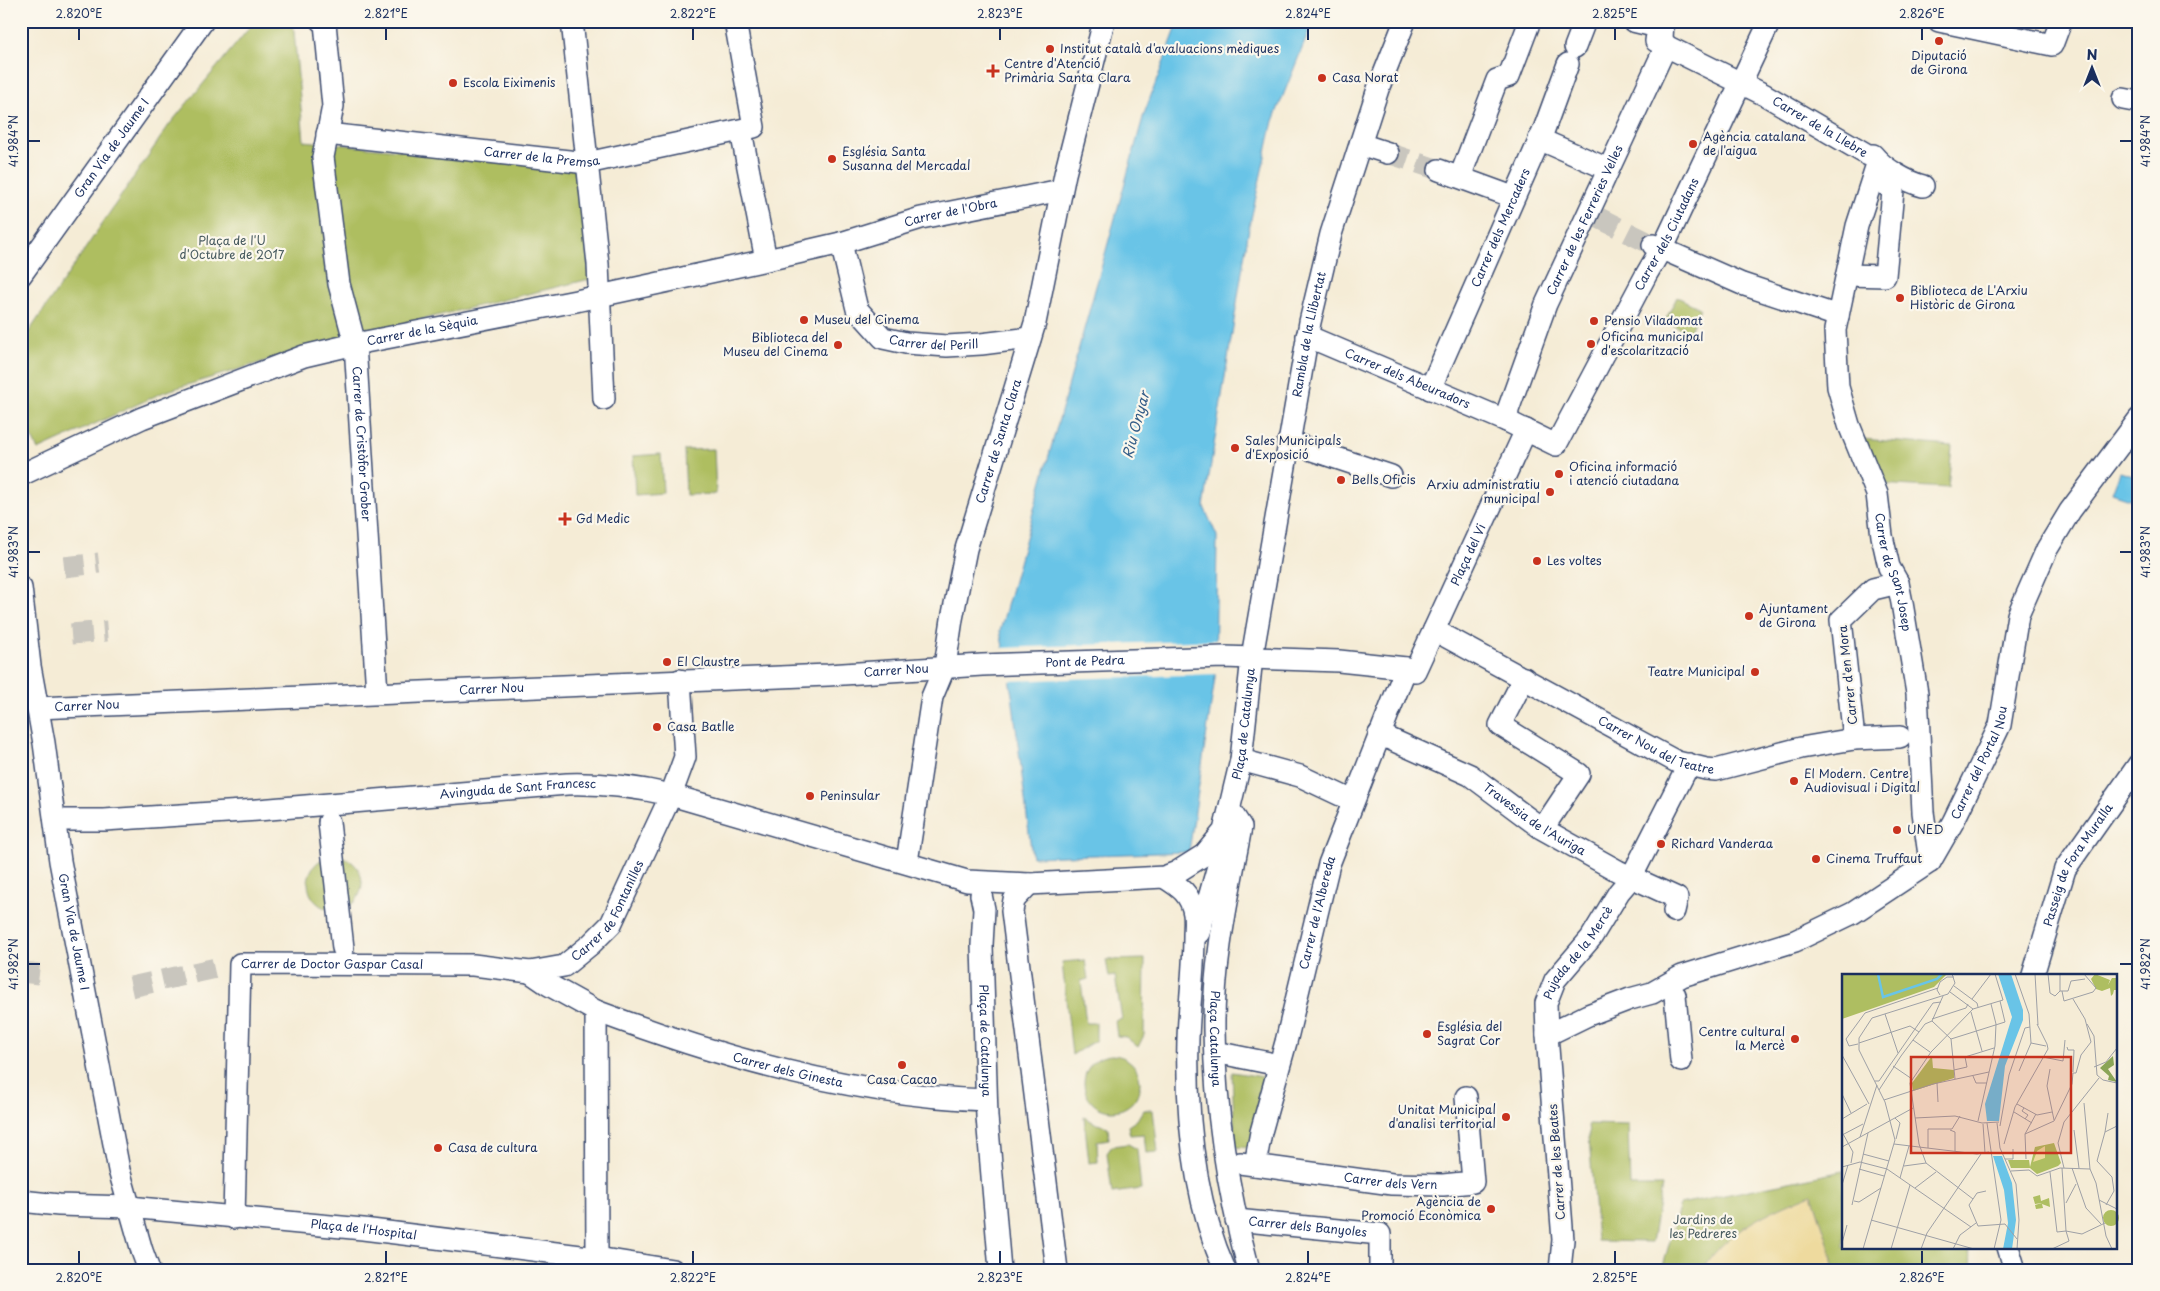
<svg xmlns="http://www.w3.org/2000/svg" width="2160" height="1291" font-family="'Playpen Sans',sans-serif">
	<rect width="100%" height="100%" fill="#fbf7ec"/>
	<filter id="ink" filterUnits="userSpaceOnUse"><feTurbulence type="fractalNoise" baseFrequency=".02" numOctaves="2"/><feDisplacementMap in="SourceGraphic" scale="10" xChannelSelector="R" yChannelSelector="G"/><feConvolveMatrix kernelMatrix="1 2 1 2 8 2 1 2 1" color-interpolation-filters="sRGB"/></filter>
	<filter id="wash" filterUnits="userSpaceOnUse"><feTurbulence type="fractalNoise" baseFrequency=".0096" numOctaves="4" result="noise"/><feDisplacementMap in="SourceGraphic" scale="20" xChannelSelector="R" yChannelSelector="G"/><feGaussianBlur stdDeviation="1.12" result="paint"/><feColorMatrix in="noise" values="0 0 0 0 0 0 0 0 0 0 0 0 0 0 0 0 0 1.4 0 .05"/><feComposite in="paint" operator="in"/></filter>
	<g filter="url(#wash)">
		<rect width="100%" height="100%" fill="#f5ecd6"/>
		<path fill="#aebe61" stroke="#647660" d="M255,21H293L304,141L581,167L590,279L328,342L164,392L38,450L27,428L24,339L169,125Z
			M1677,297L1700,308L1689,333L1665,321Z
			M1861,439L1952,446L1948,488L1878,484Z
			M714,449L716,494L686,495L684,450Z
			M661,454L663,493L635,495L633,456Z
			M308 883a27 27 0 1 1 54 0a27 27 0 1 1-54 0Z
			M1145,959L1144,1035L1138,1047L1126,1037L1117,1036L1115,1021L1122,1019L1115,976L1109,977L1106,960Z
			M1085,960L1088,979L1081,981L1086,1023H1096V1040L1072,1055L1062,962Z
			M1084 1083a28 28 0 1 1 56 0a28 28 0 1 1-56 0Z
			M1232,1072L1263,1077L1251,1148L1235,1147Z
			M1143,1110H1153L1158,1152L1146,1153L1144,1134L1130,1135L1128,1126L1137,1120Z
			M1084,1117L1097,1124L1108,1127L1109,1139L1097,1141L1098,1162L1089,1163Z
			M1588,1124L1628,1125L1630,1186H1662L1652,1242L1597,1241Z
			M1128,1144L1137,1149L1141,1189L1112,1193L1107,1153L1112,1146Z
			M1844,1171V1247H1967L1974,1270H1834L1830,1249L1812,1195L1706,1263L1702,1270H1662L1680,1204Z"/>
		<path fill="#eeda9e" stroke="#84847e" d="M1812,1194L1830,1249L1834,1270H1702C1727,1230 1769,1211 1812,1194Z"/>
		<path fill="#69c4e7" stroke="#427aa2" d="M1179,21H1313L1273,121L1249,228L1204,507L1217,536L1215,678L1189,852L1032,857L1012,695L1000,631L1144,114Z
			M2120,472L2139,478V502L2112,493Z"/>
		<path fill="#f5ecd6" d="M1218,640L1217,674L1007,681L1001,648Z"/>
	</g>
	<g filter="url(#ink)">
		<g fill="none" stroke-linecap="round" stroke-linejoin="round">
			<path stroke="#c9c6be" stroke-width="21" stroke-dasharray="21 11" stroke-linecap="butt" d="M1388,153L1439,170
				M1599,218L1653,245
				M64,567L99,563
				M71,634L107,631
				M21,972L39,974
				M131,987L221,967"/>
			<defs>
				<g id="street">
					<path id="s1" d="M321,21L325,23L333,106L323,157L339,284L355,344L377,693"/>
					<path d="M572,21L598,264L604,399"/>
					<path id="s2" d="M1633,21L1658,27L1656,41L1765,95L1868,155H1873C1883,168 1907,182 1923,186"/>
					<path d="M1939,21L2052,45L2061,21"/>
					<path d="M1575,47L1585,21"/>
					<path d="M2123,99L2139,102"/>
					<path d="M741,131L766,260"/>
					<path id="s3" d="M327,134L587,163L754,127L735,21"/>
					<path d="M1539,139L1608,169"/>
					<path d="M1360,144L1388,153"/>
					<path id="s4" d="M1878,161L1857,226L1835,330L1838,387L1849,425L1877,494L1882,536L1889,567L1898,583L1902,603L1917,693L1923,812L1930,862"/>
					<path d="M1439,170L1513,197"/>
					<path d="M1460,177L1497,80L1509,76L1530,21"/>
					<path id="s5" d="M841,243L857,309L883,338L906,343L947,346L981,344L1030,338"/>
					<path d="M1653,245L1742,284L1838,316"/>
					<path id="s6" d="M21,275L203,21"/>
					<path d="M1847,275L1885,276L1893,191L1875,175"/>
					<path id="s7" d="M1307,336L1507,421L1556,445L1646,275L1667,239L1770,21"/>
					<path id="s8" d="M1430,389L1543,132L1568,64"/>
					<path id="s9" d="M1507,421L1508,410L1546,304L1666,46L1662,39L1663,21"/>
					<path d="M1288,442L1391,476"/>
					<path id="s10" d="M21,475L142,418L304,356L355,344L576,301L780,257L841,243L921,218L1061,190"/>
					<path id="s11" d="M21,588L30,666L44,743L60,861L119,1170L142,1251L149,1270"/>
					<path id="s12" d="M1434,630L1677,762L1706,769L1716,770L1801,748L1854,739L1900,737"/>
					<path d="M1524,678L1500,725L1579,774L1543,828"/>
					<path id="s13" d="M37,708L828,675L982,665L1224,657L1339,661L1406,668L1415,671L1526,430"/>
					<path id="s14" d="M1379,734L1470,775L1541,828L1618,871L1677,898L1674,911"/>
					<path d="M1854,739L1841,620L1873,589L1898,583"/>
					<path d="M1241,760L1300,776L1353,801"/>
					<path id="s15" d="M1230,810L1241,827C1229,893 1213,961 1214,1030C1215,1111 1228,1192 1249,1270"/>
					<path id="s16" d="M55,820H104L258,810L567,784C603,783 636,787 671,795L967,881L1029,884L1164,877L1177,872L1204,855L1224,831L1241,760L1252,657L1310,322L1331,234L1378,89L1405,21"/>
					<path d="M329,822L343,948"/>
					<path id="s17" d="M907,862L932,697L945,666L952,619L966,549L1035,323L1065,174L1104,21"/>
					<path d="M1164,877C1180,887 1191,894 1194,914C1195,921 1194,929 1194,936C1194,971 1189,1005 1188,1039C1186,1117 1193,1198 1225,1270"/>
					<path d="M1029,884L1014,900L1012,911L1057,1270"/>
					<path id="s18" d="M981,895L984,909L982,945L987,1117L1000,1270"/>
					<path d="M1199,933L1218,866L1224,831"/>
					<path d="M530,972L549,985L596,1011L597,1258"/>
					<path id="s19" d="M2033,975L2065,869L2139,764"/>
					<path d="M1675,995L1681,1061"/>
					<path id="s20" d="M596,1011C718,1057 855,1096 986,1100"/>
					<path id="s21" d="M1547,1035L1546,1003L1555,980L1591,938L1619,892L1631,878L1689,764"/>
					<path d="M1225,1054L1279,1065"/>
					<path id="s22" d="M1240,1163L1392,1184L1443,1185L1473,1182L1466,1097"/>
					<path id="s23" d="M1255,1165L1261,1132L1286,1042L1329,864L1406,668"/>
					<path id="s24" d="M21,1201L59,1205L129,1207L363,1229L597,1258L673,1270"/>
					<path id="s25" d="M234,1218L240,964L473,965L530,972L564,966L591,944L611,924L671,795L685,757L680,680"/>
					<path id="s26" d="M1236,1220L1380,1234V1270"/>
					<path d="M2008,1247L2015,1270"/>
					<path id="s27" d="M1560,1270L1563,1240L1547,1035L1588,1015L1630,999L1652,993L1682,976L1795,941L1853,913L1930,862L1953,822L2000,725L2018,615L2047,549L2070,511L2139,419"/>
				</g>
			</defs>
			<use href="#street" stroke="#3c4b70" stroke-width="24"/>
			<use href="#street" stroke="#fff" stroke-width="21"/>
		</g>
	</g>
	<path fill="none" stroke="#1b2f5e" stroke-width="2" d="M79,28V40M386,28V40M693,28V40M1000,28V40M1308,28V40M1615,28V40M1922,28V40M28,141H40M2120,141H2132M28,552H40M2120,552H2132M28,964H40M2120,964H2132M79,1251V1264M386,1251V1264M693,1251V1264M1000,1251V1264M1308,1251V1264M1615,1251V1264M1922,1251V1264"/>
	<g fill="#c8321e" stroke="#fbf7ec" stroke-width="2">
		<circle cx="1939" cy="41" r="5"/>
		<circle cx="1050" cy="49" r="5"/>
		<path d="M990.5 63.5h5v5h5v5h-5v5h-5v-5h-5v-5h5z"/>
		<circle cx="1322" cy="78" r="5"/>
		<circle cx="453" cy="83" r="5"/>
		<circle cx="1693" cy="144" r="5"/>
		<circle cx="832" cy="159" r="5"/>
		<circle cx="1900" cy="298" r="5"/>
		<circle cx="804" cy="320" r="5"/>
		<circle cx="1594" cy="321" r="5"/>
		<circle cx="1591" cy="344" r="5"/>
		<circle cx="838" cy="345" r="5"/>
		<circle cx="1235" cy="448" r="5"/>
		<circle cx="1559" cy="474" r="5"/>
		<circle cx="1341" cy="480" r="5"/>
		<circle cx="1550" cy="492" r="5"/>
		<path d="M562.5 511.5h5v5h5v5h-5v5h-5v-5h-5v-5h5z"/>
		<circle cx="1537" cy="561" r="5"/>
		<circle cx="1749" cy="616" r="5"/>
		<circle cx="667" cy="662" r="5"/>
		<circle cx="1755" cy="672" r="5"/>
		<circle cx="657" cy="727" r="5"/>
		<circle cx="1794" cy="781" r="5"/>
		<circle cx="810" cy="796" r="5"/>
		<circle cx="1897" cy="830" r="5"/>
		<circle cx="1661" cy="844" r="5"/>
		<circle cx="1816" cy="859" r="5"/>
		<circle cx="1427" cy="1034" r="5"/>
		<circle cx="1795" cy="1039" r="5"/>
		<circle cx="902" cy="1065" r="5"/>
		<circle cx="1506" cy="1117" r="5"/>
		<circle cx="438" cy="1148" r="5"/>
		<circle cx="1491" cy="1209" r="5"/>
	</g>
	<g text-anchor="middle" stroke-width="4.5" stroke-linejoin="round" paint-order="stroke">
		<g font-size="12" fill="#1b2f5e" stroke="#fbf7ec" text-anchor="start">
			<text x="1060" y="53">Institut català d'avaluacions mèdiques</text>
			<text x="1939" y="60" text-anchor="middle">Diputació<tspan x="1939" dy="14">de Girona</tspan></text>
			<text x="1004" y="68">Centre d'Atenció<tspan x="1004" dy="14">Primària Santa Clara</tspan></text>
			<text x="1332" y="82">Casa Norat</text>
			<text x="463" y="87">Escola Eiximenis</text>
			<text x="1703" y="141">Agència catalana<tspan x="1703" dy="14">de l'aigua</tspan></text>
			<text x="842" y="156">Església Santa<tspan x="842" dy="14">Susanna del Mercadal</tspan></text>
			<text x="1910" y="295">Biblioteca de L'Arxiu<tspan x="1910" dy="14">Històric de Girona</tspan></text>
			<text x="814" y="324">Museu del Cinema</text>
			<text x="1604" y="325">Pensio Viladomat</text>
			<text x="1601" y="341">Oficina municipal<tspan x="1601" dy="14">d'escolarització</tspan></text>
			<text x="828" y="342" text-anchor="end">Biblioteca del<tspan x="828" dy="14">Museu del Cinema</tspan></text>
			<text x="1245" y="445">Sales Municipals<tspan x="1245" dy="14">d'Exposició</tspan></text>
			<text x="1569" y="471">Oficina informació<tspan x="1569" dy="14">i atenció ciutadana</tspan></text>
			<text x="1351" y="484">Bells Oficis</text>
			<text x="1540" y="489" text-anchor="end">Arxiu administratiu<tspan x="1540" dy="14">municipal</tspan></text>
			<text x="576" y="523">Gd Medic</text>
			<text x="1547" y="565">Les voltes</text>
			<text x="1759" y="613">Ajuntament<tspan x="1759" dy="14">de Girona</tspan></text>
			<text x="677" y="666">El Claustre</text>
			<text x="1745" y="676" text-anchor="end">Teatre Municipal</text>
			<text x="667" y="731">Casa Batlle</text>
			<text x="1804" y="778">El Modern. Centre<tspan x="1804" dy="14">Audiovisual i Digital</tspan></text>
			<text x="820" y="800">Peninsular</text>
			<text x="1907" y="834">UNED</text>
			<text x="1671" y="848">Richard Vanderaa</text>
			<text x="1826" y="863">Cinema Truffaut</text>
			<text x="1437" y="1031">Església del<tspan x="1437" dy="14">Sagrat Cor</tspan></text>
			<text x="1785" y="1036" text-anchor="end">Centre cultural<tspan x="1785" dy="14">la Mercè</tspan></text>
			<text x="902" y="1084" text-anchor="middle">Casa Cacao</text>
			<text x="1496" y="1114" text-anchor="end">Unitat Municipal<tspan x="1496" dy="14">d'analisi territorial</tspan></text>
			<text x="448" y="1152">Casa de cultura</text>
			<text x="1481" y="1206" text-anchor="end">Agència de<tspan x="1481" dy="14">Promoció Econòmica</tspan></text>
		</g>
		<g font-size="12" fill="#1b2f5e" stroke="#fbf7ec">
			<text dy="4" stroke="none"><textPath href="#s2" startOffset="225">Carrer de la Llebre</textPath></text>
			<text dy="4" stroke="none"><textPath href="#s6" startOffset="156">Gran Via de Jaume I</textPath></text>
			<text dy="4" stroke="none"><textPath href="#s3" startOffset="216">Carrer de la Premsa</textPath></text>
			<text dy="4" stroke="none"><textPath href="#s10" startOffset="970">Carrer de l'Obra</textPath></text>
			<text dy="4" stroke="none"><textPath href="#s9" startOffset="216">Carrer de les Ferreries Velles</textPath></text>
			<text dy="4" stroke="none"><textPath href="#s8" startOffset="176">Carrer dels Mercaders</textPath></text>
			<text dy="4" stroke="none"><textPath href="#s7" startOffset="510">Carrer dels Ciutadans</textPath></text>
			<text dy="4" stroke="none"><textPath href="#s10" startOffset="428">Carrer de la Sèquia</textPath></text>
			<text dy="4" stroke="none"><textPath href="#s16" startOffset="1705">Rambla de la Llibertat</textPath></text>
			<text dy="4" stroke="none"><textPath href="#s5" startOffset="158">Carrer del Perill</textPath></text>
			<text dy="4" stroke="none"><textPath href="#s7" startOffset="109">Carrer dels Abeuradors</textPath></text>
			<text dy="4" stroke="none"><textPath href="#s17" startOffset="432">Carrer de Santa Clara</textPath></text>
			<text dy="4" stroke="none"><textPath href="#s1" startOffset="430">Carrer de Cristòfor Grober</textPath></text>
			<text dy="4" stroke="none"><textPath href="#s13" startOffset="1508">Plaça del Vi</textPath></text>
			<text dy="4" stroke="none"><textPath href="#s4" startOffset="426">Carrer de Sant Josep</textPath></text>
			<text dy="4" stroke="none"><textPath href="#s13" startOffset="1049">Pont de Pedra</textPath></text>
			<text dy="4" stroke="none"><textPath href="#s13" startOffset="860">Carrer Nou</textPath></text>
			<text transform="translate(1848 675) rotate(-96)" y="4">Carrer d'en Mora</text>
			<text dy="4" stroke="none"><textPath href="#s13" startOffset="455">Carrer Nou</textPath></text>
			<text dy="4" stroke="none"><textPath href="#s13" startOffset="50">Carrer Nou</textPath></text>
			<text dy="4" stroke="none"><textPath href="#s16" startOffset="1310">Plaça de Catalunya</textPath></text>
			<text dy="4" stroke="none"><textPath href="#s12" startOffset="251">Carrer Nou del Teatre</textPath></text>
			<text dy="4" stroke="none"><textPath href="#s27" startOffset="770">Carrer del Portal Nou</textPath></text>
			<text dy="4" stroke="none"><textPath href="#s16" startOffset="464">Avinguda de Sant Francesc</textPath></text>
			<text dy="4" stroke="none"><textPath href="#s14" startOffset="178">Travessia de l'Auriga</textPath></text>
			<text dy="4" stroke="none"><textPath href="#s19" startOffset="120">Passeig de Fora Muralla</textPath></text>
			<text dy="4" stroke="none"><textPath href="#s25" startOffset="651">Carrer de Fontanilles</textPath></text>
			<text dy="4" stroke="none"><textPath href="#s23" startOffset="260">Carrer de l'Albereda</textPath></text>
			<text dy="4" stroke="none"><textPath href="#s11" startOffset="348">Gran Via de Jaume I</textPath></text>
			<text dy="4" stroke="none"><textPath href="#s21" startOffset="92">Pujada de la Mercè</textPath></text>
			<text dy="4" stroke="none"><textPath href="#s25" startOffset="346">Carrer de Doctor Gaspar Casal</textPath></text>
			<text dy="4" stroke="none"><textPath href="#s15" startOffset="234">Plaça Catalunya</textPath></text>
			<text dy="4" stroke="none"><textPath href="#s18" startOffset="146">Plaça de Catalunya</textPath></text>
			<text dy="4" stroke="none"><textPath href="#s20" startOffset="201">Carrer dels Ginesta</textPath></text>
			<text transform="translate(1557 1162) rotate(-94)" y="4">Carrer de les Beates</text>
			<text dy="4" stroke="none"><textPath href="#s22" startOffset="152">Carrer dels Vern</textPath></text>
			<text dy="4" stroke="none"><textPath href="#s26" startOffset="72">Carrer dels Banyoles</textPath></text>
			<text dy="4" stroke="none"><textPath href="#s24" startOffset="344">Plaça de l'Hospital</textPath></text>
		</g>
		<g font-size="12" fill="#475a5f" stroke="#fbf7ec">
			<text x="232" y="245">Plaça de l'U<tspan x="232" dy="14">d'Octubre de 2017</tspan></text>
			<text x="1703" y="1224">Jardins de<tspan x="1703" dy="14">les Pedreres</tspan></text>
		</g>
		<g font-size="14" font-style="italic" fill="#325c87" stroke="#fbf7ec">
			<text transform="translate(1136 425) rotate(-75)" y="5">Riu Onyar</text>
		</g>
	</g>
	<g transform="translate(1842 974)">
		<rect width="275" height="275" fill="#f5ecd6"/>
		<path d="M0,0H105L92,13L0,45ZM253,0L268,6L266,11L270,4H275V16H272L271,20L269,22L268,14L260,17L254,15L249,5ZM90,82L91,94L112,96V104L71,117L70,109ZM212,169L219,189L216,192L195,200L188,194H169L166,186H187L188,193L193,173ZM198,221L199,227L207,224L208,233L200,230L201,234L194,235L193,231L200,229L193,230L191,223ZM261 244a8 8 0 1 1 16 0a8 8 0 1 1-16 0Z" fill="#aebe61"/>
		<path d="M271,82L272,91L266,95L275,108L266,106L267,102L258,94Z" fill="#8aa557"/>
		<path d="M203,172V184L191,188L195,177Z" fill="#eeda9e"/>
		<path d="M156,0H169L181,36V46L163,92L157,147H145L143,130L170,43ZM151,182H160L170,209L174,246L170,275H161L166,249L162,216Z" fill="#69c4e7"/>
		<path fill="none" stroke="#69c4e7" stroke-width="2.5" d="M36,0L41,23L95,5L100,0"/>
		<path fill="none" stroke="#9ea0a6" stroke-width="1" d="M173,0L187,40L189,69L204,72M193,0L196,51M206,0L208,19L213,22L218,17M218,0V17M112,12L135,29L136,33M218,17H226L229,7L243,5M220,17L222,27L251,18L254,14L242,0M108,18L131,35M98,21L95,16L98,8L105,3H112M130,25L149,0M231,25L243,45M131,35L161,26L153,0M129,38L140,77M43,40L56,79M90,45L124,34L126,30M90,47L109,65M195,50L205,70M245,50L252,62L255,101L261,106L275,109M109,65L163,48L158,27M109,65L113,105M71,66L88,78M17,69L68,52L77,58M16,70L7,72L4,65L23,39L96,14M225,73L226,76H232L231,98M0,81L27,130M201,83L221,87L223,66M51,92L70,105M252,93L264,88L275,74M208,95L205,112L212,146M112,96L125,93L123,83L152,74M177,97L189,69M131,102L134,109H145M33,107H37L91,29L99,28M95,109L96,128M37,116L59,82L83,50L90,47L101,22M0,120L9,139M42,126L91,110L147,98M242,129L248,195L254,209L264,262L270,275M175,130L195,141L210,138M182,134L180,137L186,141L183,145M172,138L190,149M266,139L263,158L275,152M53,144L58,149L54,165M73,144L113,142L140,149L157,148M0,145L25,130M136,147L153,72L154,50L149,30M145,149L159,246L152,275M155,149L158,174L174,210L177,246L175,275M141,150L143,179M158,152L167,101L183,54L188,53M108,156L113,158V177M232,156L237,194M0,158L11,178L9,189M263,158L255,187L270,203L272,217L264,231M2,160L21,150M183,160L194,140M18,163L35,111M52,170L135,180L147,178M162,170L173,133L206,75L205,70M0,173L71,134M86,174V155H110L118,142M21,180L47,187M163,185H171V175M184,185L183,160L212,147L230,110L231,99H234L239,81L249,68L243,45M62,192L84,189M0,193L18,188L45,195L129,253M222,194L216,169L222,148L257,104M230,194L244,234L259,250M17,195L42,202M169,197L187,196L195,202L218,194L248,195M208,198L215,258L224,257L220,194M58,204L67,172M0,211L6,191M73,214L94,198M131,225L84,189L77,170L68,109L89,78L131,35M257,226L275,235M12,227L17,228L39,214M224,229L234,210M10,231L26,159M29,246L132,275M136,252L163,250L175,265M136,252L127,231L135,219L144,217M0,269L5,251M21,275L53,166L43,128L17,76V64L30,44L106,20L113,9L110,0M49,275L68,211M79,275L85,259L139,180M111,275L118,261L134,249M210,275L227,267L224,257L240,260L263,249"/>
		<path fill="#c8321e" fill-opacity="0.15" stroke="#c8321e" stroke-width="2.5" d="M69,83H229V179H69Z"/>
		<rect width="275" height="275" fill="none" stroke="#1b2f5e" stroke-width="2.5"/>
	</g>
	<rect width="2160" height="1291" fill="none" stroke="#fbf7ec" stroke-width="55"/>
	<g transform="translate(2092 68)" stroke="#fbf7ec" stroke-width="4" paint-order="stroke">
	<path d="M0-4L9 19L0 12L-9 19Z" fill="#1b2f5e"/>
	<text y="-8" font-size="14" font-weight="bold" text-anchor="middle" fill="#1b2f5e">N</text>
	</g>
	<rect x="28" y="28" width="2104" height="1236" fill="none" stroke="#1b2f5e" stroke-width="2"/>
	<g font-size="12" text-anchor="middle" fill="#1b2f5e">
		<text x="79" y="18">2.820°E</text>
		<text x="386" y="18">2.821°E</text>
		<text x="693" y="18">2.822°E</text>
		<text x="1000" y="18">2.823°E</text>
		<text x="1308" y="18">2.824°E</text>
		<text x="1615" y="18">2.825°E</text>
		<text x="1922" y="18">2.826°E</text>
		<text transform="translate(14 141) rotate(-90)" y="4">41.984°N</text>
		<text transform="translate(2146 141) rotate(-90)" y="4">41.984°N</text>
		<text transform="translate(14 552) rotate(-90)" y="4">41.983°N</text>
		<text transform="translate(2146 552) rotate(-90)" y="4">41.983°N</text>
		<text transform="translate(14 964) rotate(-90)" y="4">41.982°N</text>
		<text transform="translate(2146 964) rotate(-90)" y="4">41.982°N</text>
		<text x="79" y="1282">2.820°E</text>
		<text x="386" y="1282">2.821°E</text>
		<text x="693" y="1282">2.822°E</text>
		<text x="1000" y="1282">2.823°E</text>
		<text x="1308" y="1282">2.824°E</text>
		<text x="1615" y="1282">2.825°E</text>
		<text x="1922" y="1282">2.826°E</text>
	</g>
</svg>
